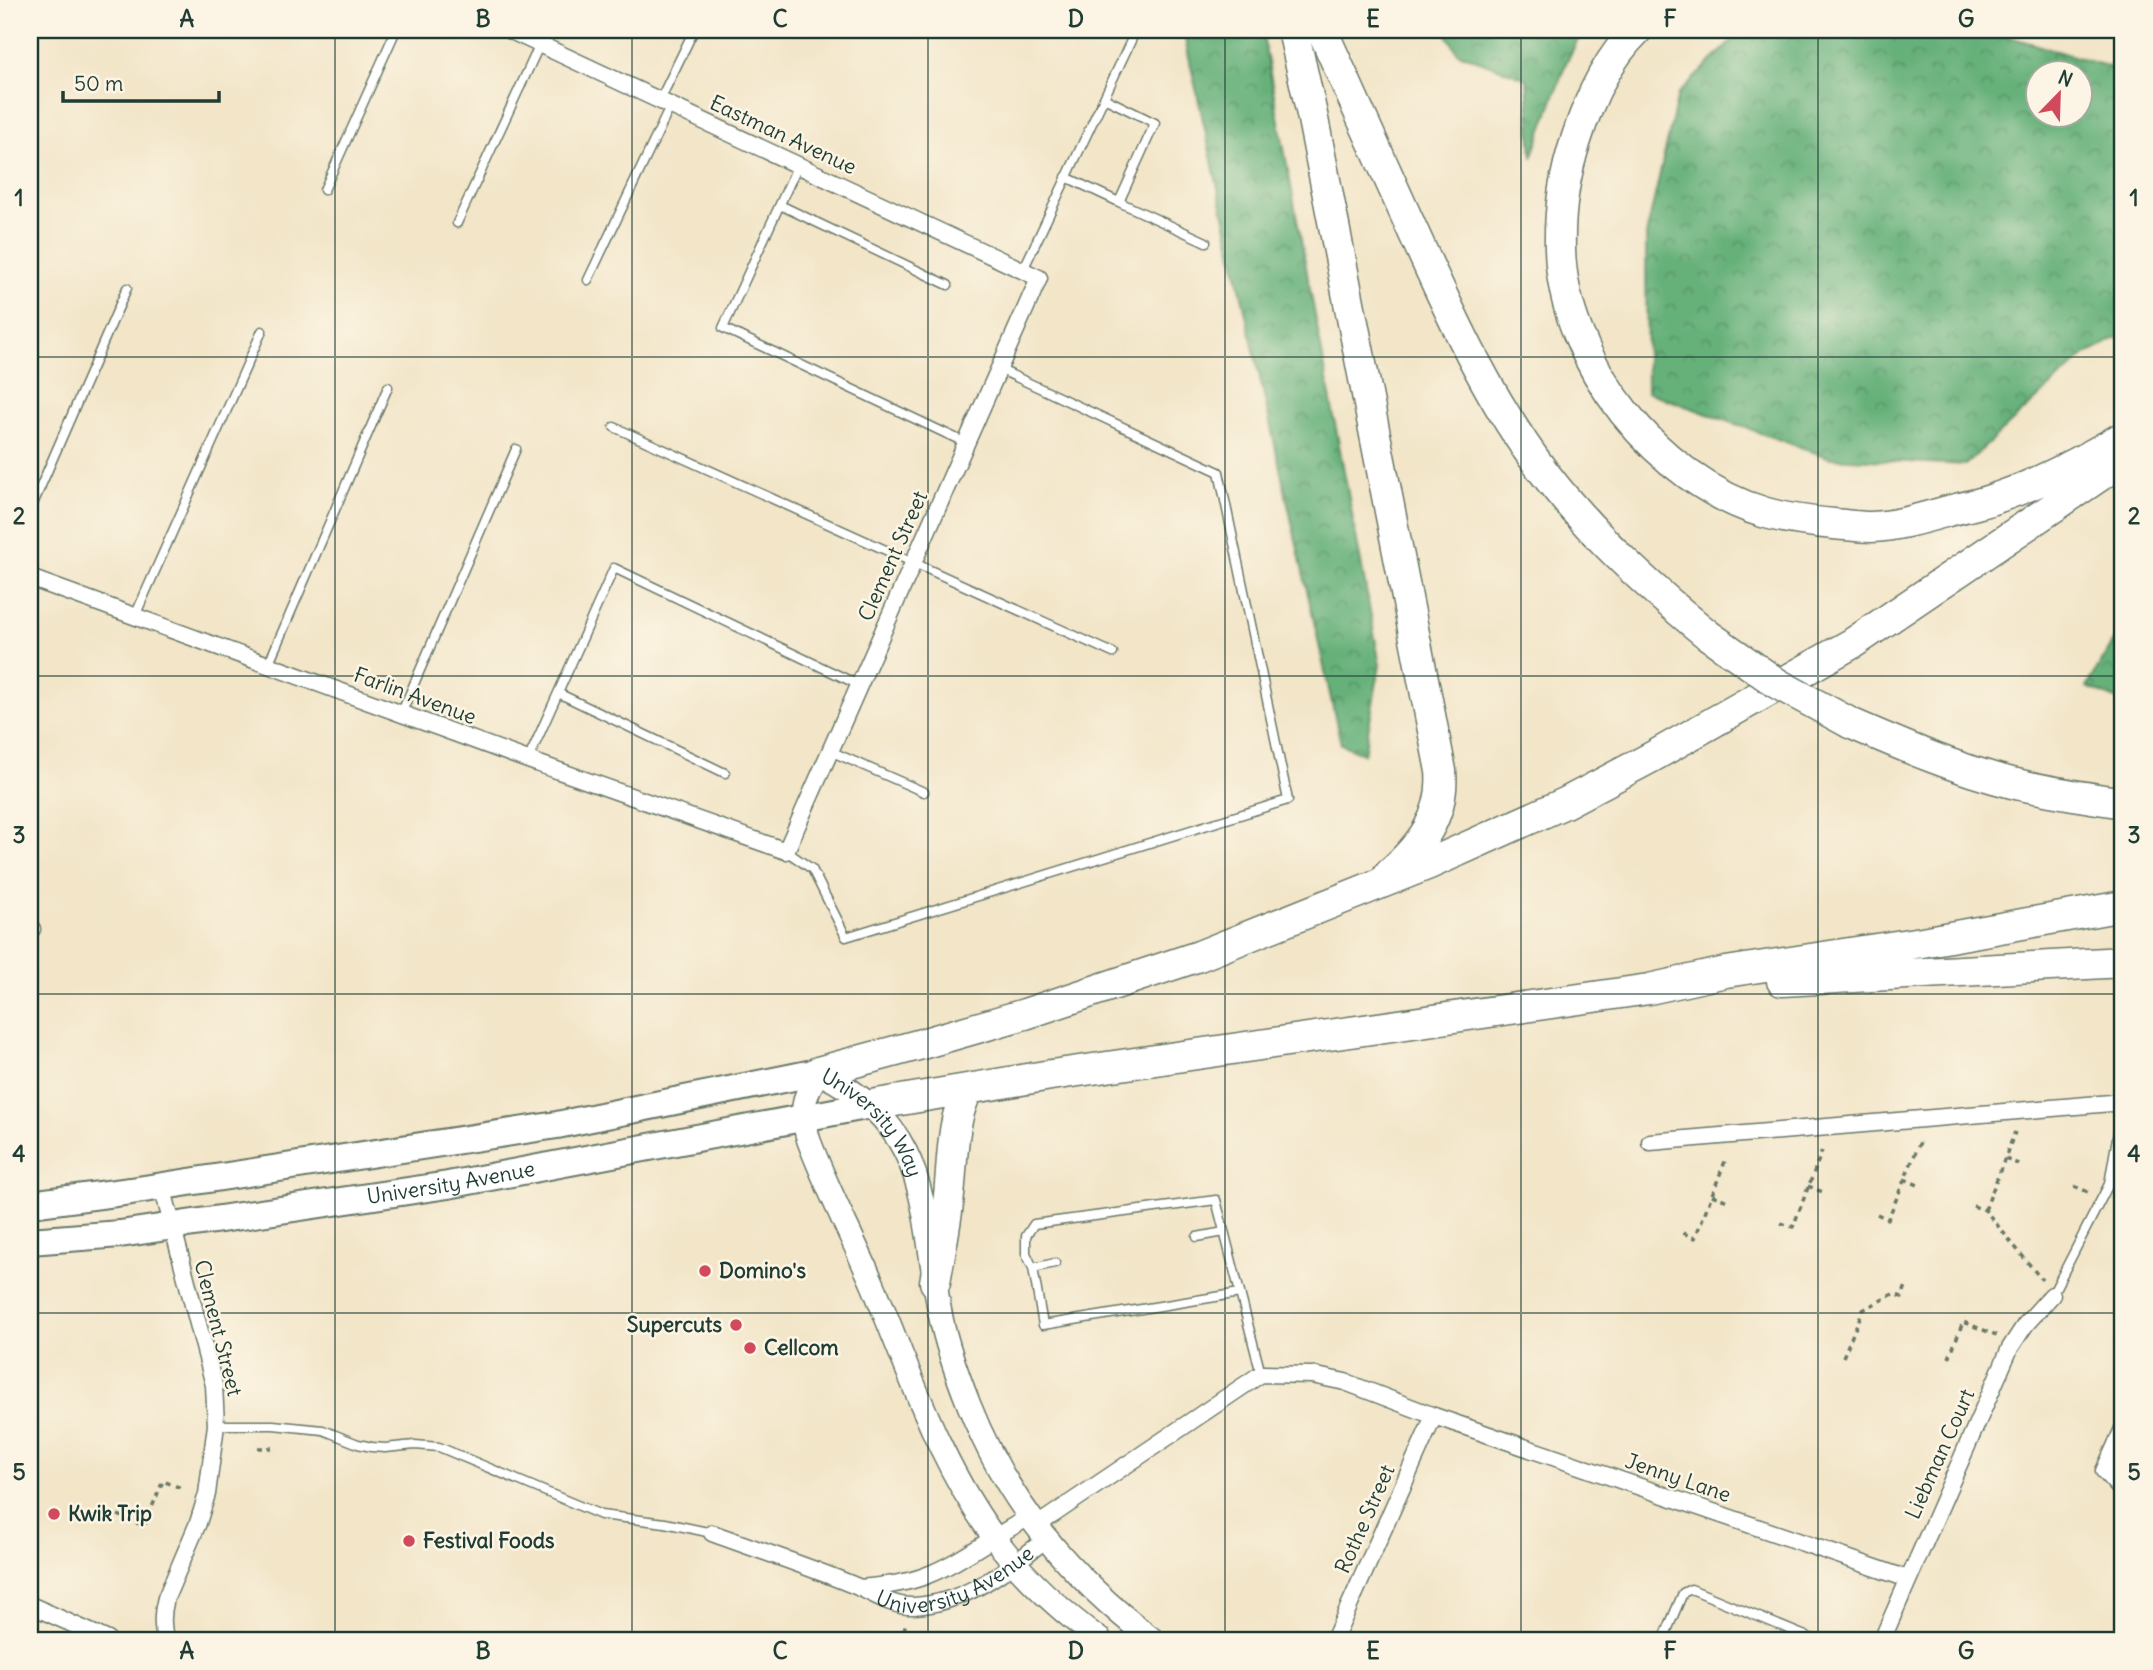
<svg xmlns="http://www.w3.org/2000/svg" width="2153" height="1670" font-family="Delius,sans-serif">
	<defs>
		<pattern id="forest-crowns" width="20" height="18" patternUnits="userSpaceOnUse" patternTransform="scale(1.75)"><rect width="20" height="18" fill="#66b17a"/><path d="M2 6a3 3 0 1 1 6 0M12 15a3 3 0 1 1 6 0" fill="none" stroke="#539165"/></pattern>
	</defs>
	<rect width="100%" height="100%" fill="#fcf5e5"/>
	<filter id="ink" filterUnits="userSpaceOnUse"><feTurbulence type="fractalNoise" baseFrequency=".0143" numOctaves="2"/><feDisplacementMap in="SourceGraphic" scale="14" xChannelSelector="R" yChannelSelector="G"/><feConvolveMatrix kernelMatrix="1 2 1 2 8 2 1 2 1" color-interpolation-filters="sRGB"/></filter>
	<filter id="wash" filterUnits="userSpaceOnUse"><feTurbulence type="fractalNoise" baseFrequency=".00686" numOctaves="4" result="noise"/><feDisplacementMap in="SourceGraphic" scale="28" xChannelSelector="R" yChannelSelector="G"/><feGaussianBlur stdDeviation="1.57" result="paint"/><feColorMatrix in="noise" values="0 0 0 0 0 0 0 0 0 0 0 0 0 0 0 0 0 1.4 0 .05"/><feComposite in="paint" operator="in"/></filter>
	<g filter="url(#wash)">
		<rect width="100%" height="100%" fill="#f2e5c8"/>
		<path fill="url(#forest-crowns)" stroke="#427757" stroke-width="2" fill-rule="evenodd" d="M1183,30H1262L1380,665L1364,754L1341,744Z
			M1444,30H1583L1566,63L1532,158L1527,79L1458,53Z
			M1743,30H1987L2123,71V334L2084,356L1965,465L1830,458L1647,392L1646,235L1678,94ZM2038,74H2080V116H2038Z
			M2123,626V702L2087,687Z"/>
	</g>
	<g filter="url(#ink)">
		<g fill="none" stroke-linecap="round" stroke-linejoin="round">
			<defs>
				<path id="lane" d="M660,100L694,30
					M798,165L723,328L966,443
					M1066,177L1119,202L1155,123L1104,98
					M324,190L396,30
					M1119,202L1206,242
					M780,205L948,285
					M457,223L540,44
					M1023,270L1136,30
					M588,280L671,105
					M614,427L1113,653
					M30,511L127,288
					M135,616L262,331
					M268,665L388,387
					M558,693L725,773
					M401,714L516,449
					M830,751L924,792
					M528,760L614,568L859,685
					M786,851L812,869L846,937L1288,800L1219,472L999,369
					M1197,1237L1224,1232
					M1033,1268L1055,1263
					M1240,1293L1043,1325L1033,1268L1026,1253V1236L1034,1224L1216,1200L1261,1374
					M2052,1295L2109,1184L2123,1103
					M216,1425H273L323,1430L358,1444L372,1447L385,1448L415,1445L439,1447L601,1515L665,1523L712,1533
					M1663,1640L1683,1593L1691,1589L1815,1640"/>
				<g id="street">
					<path d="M30,578L528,760L786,851L1039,278L509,30"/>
					<path d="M30,928L32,929"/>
					<path d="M1650,1142L2123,1102"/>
					<path d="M162,1186L214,1385L216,1425L207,1494L198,1523L166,1598C162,1613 161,1626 166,1640"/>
					<path d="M2123,1429L2104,1471L2123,1492"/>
					<path d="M1036,1526L1261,1374L1312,1375L1345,1382L1434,1416L1908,1579"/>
					<path id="s1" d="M712,1533C761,1551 811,1567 858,1587C876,1595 893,1607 914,1606C966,1603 1007,1570 1046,1539"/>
					<path d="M860,1588C882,1586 904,1584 925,1576C962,1562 994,1535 1030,1517"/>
					<path d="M30,1605L108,1640"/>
					<path d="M1334,1640L1434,1416"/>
					<path d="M1882,1640L2010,1348L2025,1325L2052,1295"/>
				</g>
				<g id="secondary">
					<path id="s2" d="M1100,1640C1065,1614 1030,1583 1003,1549C943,1473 911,1376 874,1287C853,1238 828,1191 809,1141C800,1112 802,1098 818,1072C932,1127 920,1206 940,1313C946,1344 957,1375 969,1405C1008,1504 1069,1576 1153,1640"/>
				</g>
				<g id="primary">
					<path d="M30,1204L131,1191L557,1125L818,1072"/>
					<path id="s3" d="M30,1241L120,1234L448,1185L871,1105"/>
				</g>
				<path id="highway" d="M1293,30L1313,119L1441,771C1445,816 1420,847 1388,875
					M1322,30C1353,99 1384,168 1416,238C1453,320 1491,403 1546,475C1593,536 1649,587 1708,635
					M1637,30C1608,58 1588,102 1576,140C1564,176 1559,211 1560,249C1563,362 1658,482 1766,513C1788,519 1812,522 1834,524C1846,525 1859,527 1871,527C1897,526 1923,518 1948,511C1965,507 1983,503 1999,497C2043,482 2084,460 2123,437
					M1850,723C1903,746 1956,769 2012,783C2049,792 2086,797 2123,803
					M1782,981L2123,962
					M818,1072L918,1045L1025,1014L1199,956L1429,864L1565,803L1652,757L1853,643L2123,460
					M871,1105L1051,1075L1649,989L1726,972L1922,942L2123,906
					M935,1282C940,1253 946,1224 949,1195C953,1159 951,1122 968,1089"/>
			</defs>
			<use href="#lane" stroke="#697868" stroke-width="11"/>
			<use href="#street" stroke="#697868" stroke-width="19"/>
			<use href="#secondary" stroke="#697868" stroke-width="26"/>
			<use href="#primary" stroke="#697868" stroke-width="30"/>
			<use href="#highway" stroke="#697868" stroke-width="33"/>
			<path stroke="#697868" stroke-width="3.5" stroke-dasharray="5 5" stroke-linecap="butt" d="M2005,1159L2021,1165
				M1904,1179L1918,1185
				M1808,1186L1825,1193
				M2074,1186L2088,1192
				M1712,1195L1728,1201
				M1973,1206L1985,1210L2042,1280
				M1985,1210L2015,1132
				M1877,1214L1888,1219L1920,1142
				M1781,1223L1793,1227L1822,1151
				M1683,1233L1695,1238L1726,1159
				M30,1326L34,1334
				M1843,1357L1863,1310L1893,1294L1902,1297L1907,1283
				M1949,1358L1963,1322L1999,1336
				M258,1448H272
				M118,1515L144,1526L163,1481L181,1488
				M901,1640L906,1623"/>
			<use href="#lane" stroke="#fff" stroke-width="8"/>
			<use href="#street" stroke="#fff" stroke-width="16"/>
			<use href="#secondary" stroke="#fff" stroke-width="23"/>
			<use href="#primary" stroke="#fff" stroke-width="26"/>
			<use href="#highway" stroke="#fff" stroke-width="30"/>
			<defs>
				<path id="highway-bridge" d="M1708,635L1778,684L1850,723"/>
			</defs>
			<use href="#highway-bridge" stroke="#697868" stroke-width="33" stroke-linecap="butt"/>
			<use href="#highway-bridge" stroke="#fff" stroke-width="30"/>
		</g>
	</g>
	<path fill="none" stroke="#1f3d34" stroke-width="2" stroke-opacity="0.55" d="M335,30V1640M632,30V1640M928,30V1640M1225,30V1640M1521,30V1640M1818,30V1640M30,357H2123M30,676H2123M30,994H2123M30,1313H2123"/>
	<g fill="#d1495b" stroke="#fcf5e5" stroke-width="2.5">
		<circle cx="705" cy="1271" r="7"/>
		<circle cx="736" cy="1325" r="7"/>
		<circle cx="750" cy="1348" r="7"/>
		<circle cx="54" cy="1514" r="7"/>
		<circle cx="409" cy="1541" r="7"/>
	</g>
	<g text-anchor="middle" stroke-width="5" stroke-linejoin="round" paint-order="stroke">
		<g font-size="21" fill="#1f3d34" stroke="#fcf5e5">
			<text transform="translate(783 135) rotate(25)" y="7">Eastman Avenue</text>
			<text transform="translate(893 556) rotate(-66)" y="7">Clement Street</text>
			<text transform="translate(415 696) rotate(20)" y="7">Farlin Avenue</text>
			<text dy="7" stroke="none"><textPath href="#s2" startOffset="735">University Way</textPath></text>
			<text dy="7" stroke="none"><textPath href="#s3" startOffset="425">University Avenue</textPath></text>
			<text transform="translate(218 1328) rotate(76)" y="7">Clement Street</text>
			<text transform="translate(1940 1454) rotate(-66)" y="7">Liebman Court</text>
			<text transform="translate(1678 1478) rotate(19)" y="7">Jenny Lane</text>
			<text transform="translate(1365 1519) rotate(-66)" y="7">Rothe Street</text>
			<text dy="7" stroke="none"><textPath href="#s1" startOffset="262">University Avenue</textPath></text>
		</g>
		<g font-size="21" font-weight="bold" fill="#1f3d34" stroke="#fcf5e5" text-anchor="start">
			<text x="719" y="1278">Domino's</text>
			<text x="722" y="1332" text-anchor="end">Supercuts</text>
			<text x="764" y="1355">Cellcom</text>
			<text x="68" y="1521">Kwik Trip</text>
			<text x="423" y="1548">Festival Foods</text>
		</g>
	</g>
	<rect width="2153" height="1670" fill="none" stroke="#fcf5e5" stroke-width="77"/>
	<g transform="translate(2059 94) rotate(23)"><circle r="33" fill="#fcf5e5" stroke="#a4ab9e" stroke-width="2"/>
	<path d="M0-5L12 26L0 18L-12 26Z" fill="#d1495b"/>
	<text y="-10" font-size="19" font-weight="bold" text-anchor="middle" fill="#1f3d34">N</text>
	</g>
	<path d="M63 91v10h156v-10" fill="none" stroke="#1f3d34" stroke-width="3.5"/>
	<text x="74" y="91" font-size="21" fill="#1f3d34" stroke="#fcf5e5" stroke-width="5" paint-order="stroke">50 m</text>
	<rect x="38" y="38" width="2076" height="1594" fill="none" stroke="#1f3d34" stroke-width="2.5"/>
	<g font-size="23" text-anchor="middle" font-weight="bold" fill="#1f3d34">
		<text x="187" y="27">A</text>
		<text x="483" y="27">B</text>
		<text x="780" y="27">C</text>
		<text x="1076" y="27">D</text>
		<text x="1373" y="27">E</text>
		<text x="1670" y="27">F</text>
		<text x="1966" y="27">G</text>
		<text x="19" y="206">1</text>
		<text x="2134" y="206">1</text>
		<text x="19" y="524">2</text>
		<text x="2134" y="524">2</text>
		<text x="19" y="843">3</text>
		<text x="2134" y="843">3</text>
		<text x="19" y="1162">4</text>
		<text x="2134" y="1162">4</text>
		<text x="19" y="1480">5</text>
		<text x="2134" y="1480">5</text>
		<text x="187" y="1659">A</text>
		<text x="483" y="1659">B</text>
		<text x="780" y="1659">C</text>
		<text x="1076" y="1659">D</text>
		<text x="1373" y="1659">E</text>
		<text x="1670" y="1659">F</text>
		<text x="1966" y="1659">G</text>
	</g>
</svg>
